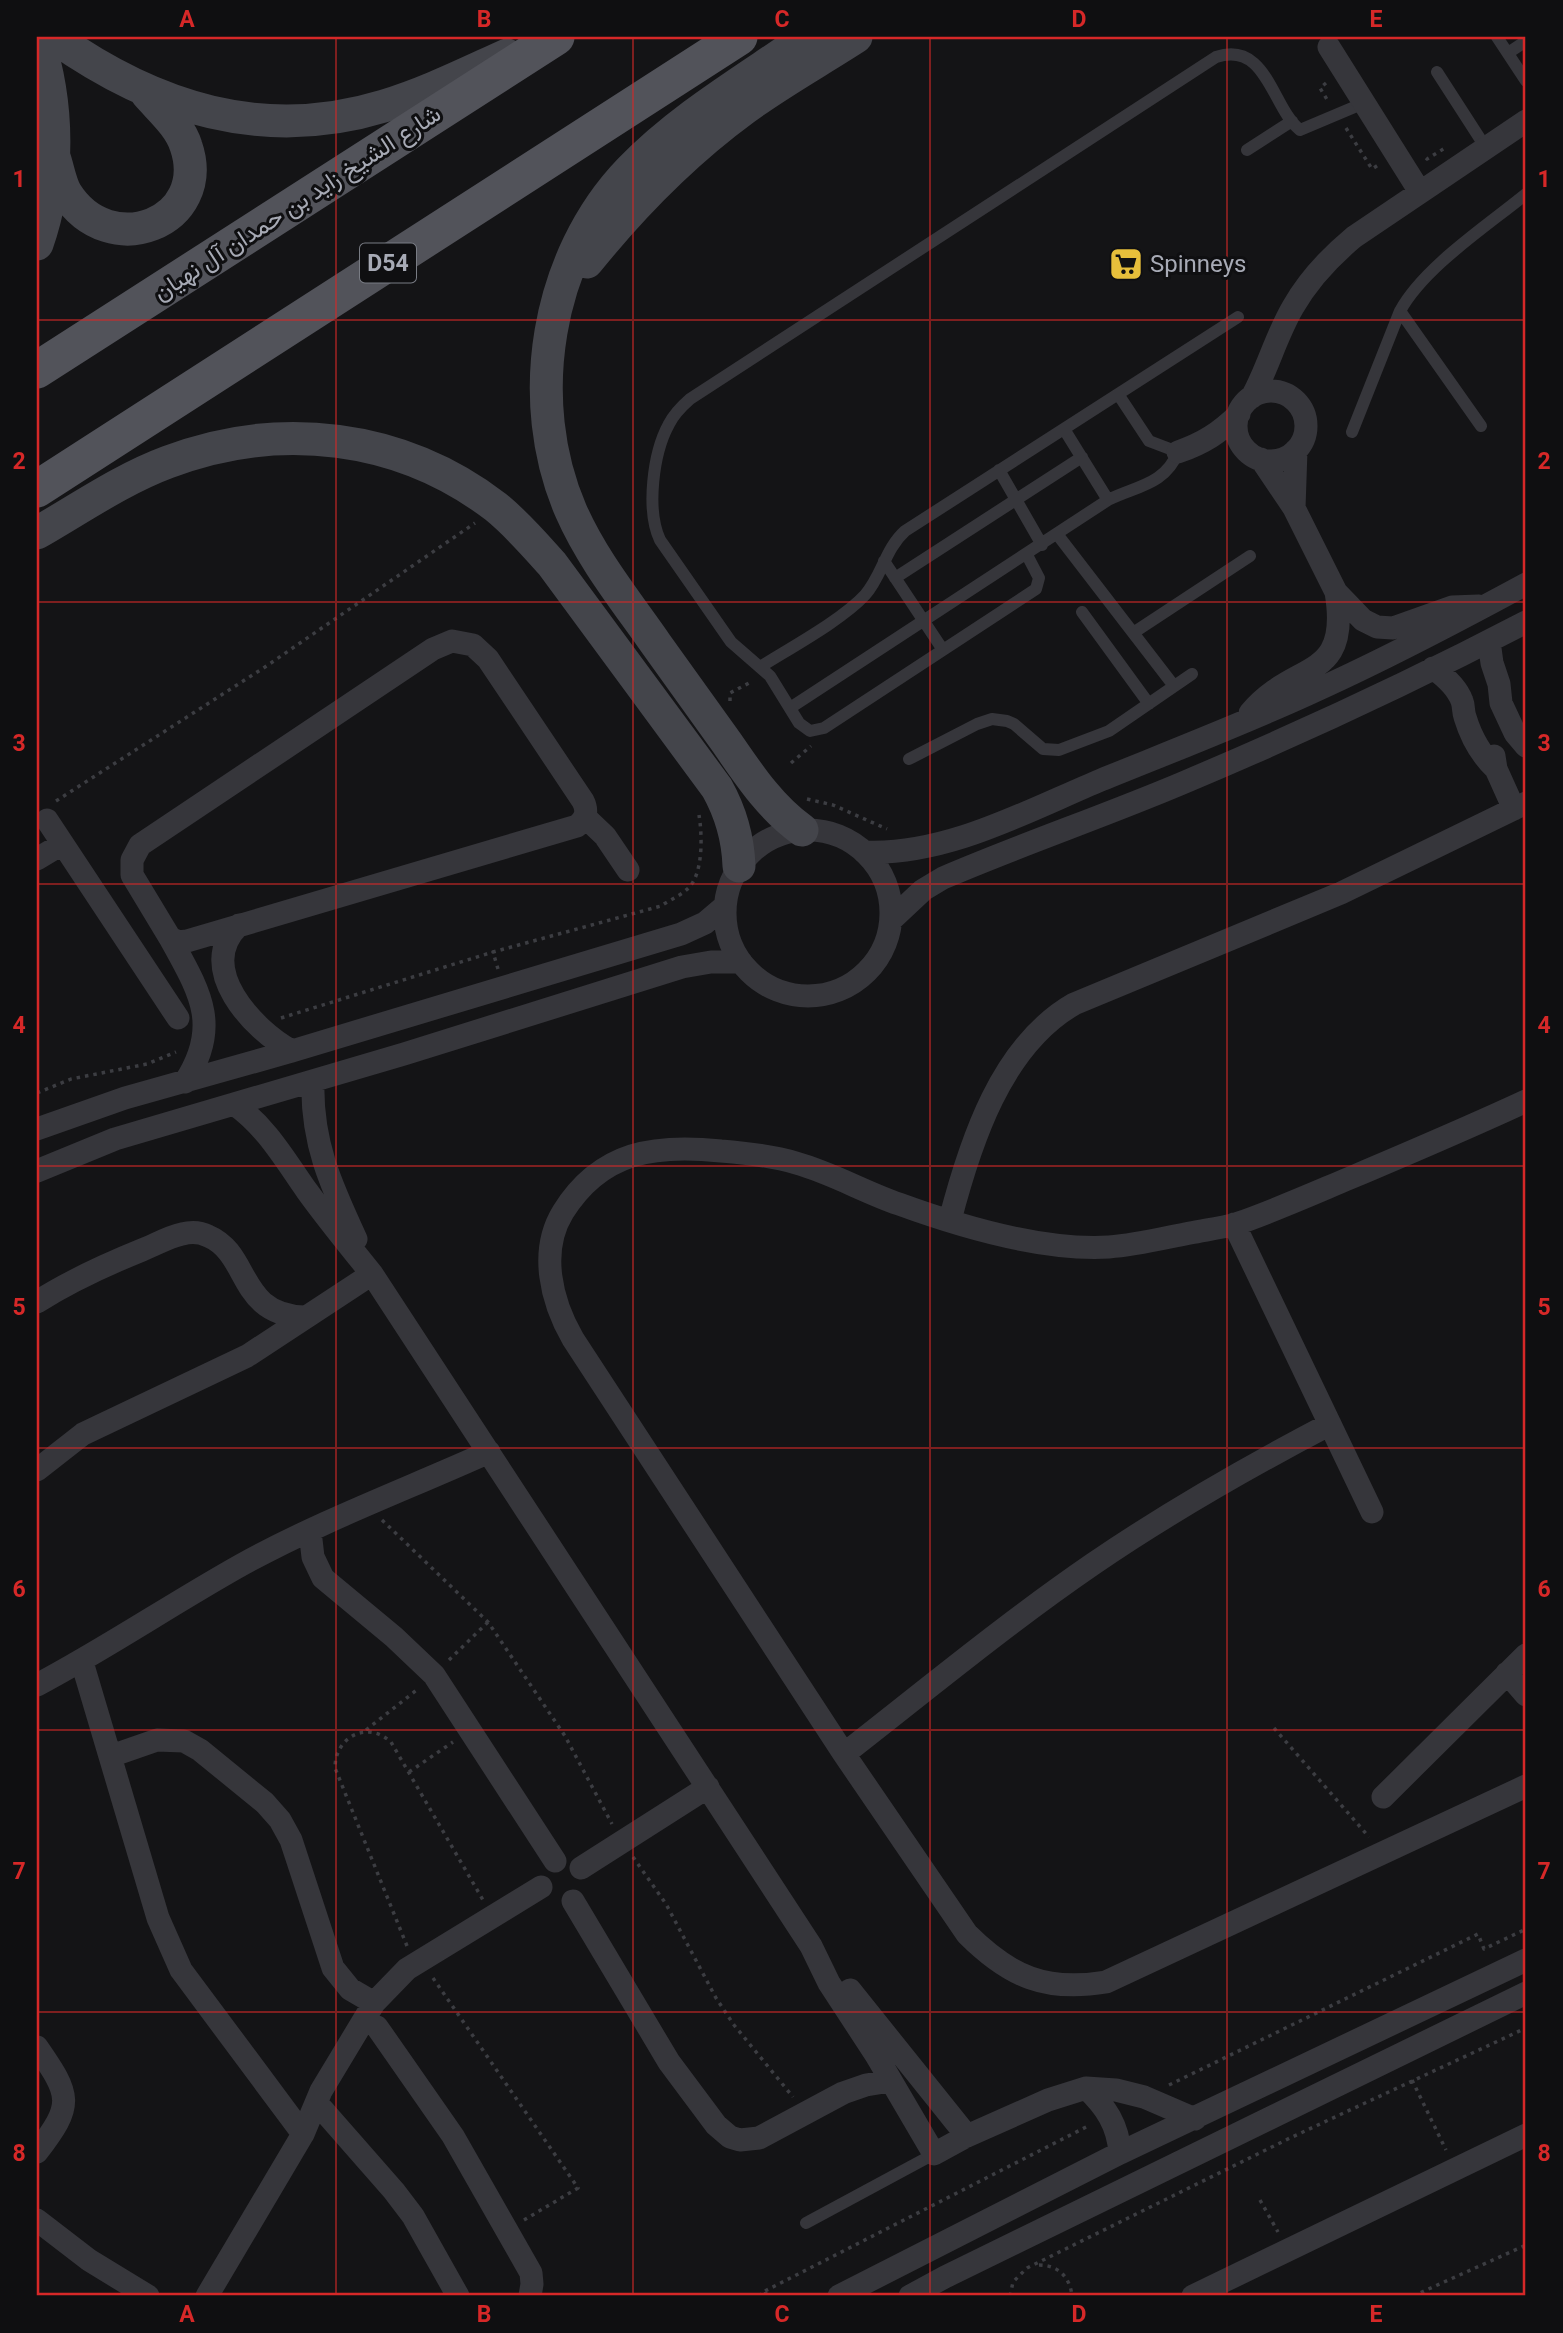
<svg xmlns="http://www.w3.org/2000/svg" width="1563" height="2333" font-family="Roboto,Vazirmatn,sans-serif">
	<rect width="100%" height="100%" fill="#141416"/>
	<g fill="none" stroke-linecap="round" stroke-linejoin="round">
		<path stroke="#3c3d42" stroke-width="3.5" stroke-dasharray="3.5 5" stroke-linecap="butt" d="M1326,83L1320,88L1328,101
			M1346,128L1372,169L1380,164
			M1426,158L1427,159L1445,148
			M730,701V693L749,683L751,679
			M791,763L811,746
			M807,799L833,805L887,829
			M56,801L265,667L475,523
			M498,969L493,952L661,906C671,899 687,893 693,882C703,865 702,833 699,815
			M281,1018L493,952
			M37,1093L71,1079L147,1064L176,1052
			M382,1520L488,1622L565,1736L612,1824
			M449,1660L488,1622
			M1274,1728L1369,1837
			M366,1730L418,1689
			M409,1772L453,1742
			M633,1857L666,1904L716,1998L734,2025L793,2097
			M407,1946L335,1768C335,1737 367,1720 391,1742L483,1900
			M433,1978L578,2188L524,2220
			M1412,2080L1446,2150
			M1169,2085L1478,1934L1484,1949L1526,1929
			M1260,2200L1278,2232
			M1039,2265C1058,2265 1070,2277 1072,2296
			M765,2291L1090,2125
			M759,2296L765,2291L767,2296
			M1010,2296L1013,2282L1027,2268L1290,2138L1526,2028
			M1413,2296L1526,2245"/>
		<path stroke="#36363b" stroke-width="12" d="M1497,37L1526,81
			M1508,53L1526,41
			M1437,72L1486,148
			M1247,150L1292,121
			M1400,311L1481,426
			M1064,429L1108,500
			M1352,432L1400,311C1424,267 1487,226 1526,194
			M999,470L1042,545
			M1057,534L1174,686
			M1027,555L1039,578L1036,589L824,728L810,731L799,723L770,676L731,642L660,540C646,510 653,453 669,424C674,414 682,406 690,399L1216,57C1267,40 1272,108 1300,130L1364,103
			M884,561L943,650
			M895,578L1082,457
			M1082,612L1149,704
			M1133,633L1250,556
			M760,667C790,648 842,620 865,595C882,576 885,549 905,531L1238,317
			M790,708L1108,500C1136,486 1165,485 1178,452L1149,441L1118,394
			M909,759L977,724L992,719L1007,721L1014,724L1043,749L1059,750L1109,731L1192,674
			M806,2223L934,2154"/>
		<path stroke="#36363b" stroke-width="23" d="M1329,47L1420,192
			M1236 426a35 35 0 1 1 70 0a35 35 0 1 1-70 0Z
			M1252,397C1268,368 1276,336 1293,307C1309,279 1330,257 1354,237L1526,121
			M1178,452C1204,443 1219,433 1239,414
			M1261,459L1294,508L1336,592L1363,620L1377,627L1393,628L1452,607L1479,606
			M1294,508L1296,450
			M452,641L473,645L488,659L583,801C588,811 586,819 577,826L187,941L179,942L170,938L132,875V860L140,845L433,649Z
			M1489,641L1492,663L1499,684L1501,703L1515,733L1526,746
			M1433,668C1444,676 1457,687 1462,701C1464,706 1463,712 1465,717C1471,737 1481,755 1496,769
			M1250,713C1295,659 1351,683 1336,592
			M1494,756L1496,769L1514,809
			M585,817L605,836L628,870
			M47,820L178,1018
			M725 913a83 83 0 1 1 166 0a83 83 0 1 1-166 0Z
			M864,852C946,856 1027,811 1101,780C1170,752 1240,725 1308,694C1382,661 1454,623 1526,584
			M37,859L62,844
			M891,920L923,890L943,878C1022,844 1105,816 1185,782C1301,733 1415,680 1526,622
			M239,925C194,967 253,1030 292,1051
			M170,938C199,991 222,1025 185,1082
			M313,1081C311,1142 331,1185 356,1239
			M1526,1101C1468,1128 1409,1153 1350,1178C1312,1194 1274,1211 1236,1224C1221,1228 1205,1230 1190,1233C1164,1238 1137,1245 1109,1247C1042,1251 962,1227 899,1204C864,1192 832,1173 796,1163C772,1156 746,1153 721,1151C655,1144 601,1151 563,1212C539,1251 551,1301 573,1339L844,1754L967,1934C1010,1977 1046,1992 1106,1982L1526,1786
			M234,1104C266,1126 285,1160 307,1191C328,1220 350,1247 372,1274L811,1946L829,1983L876,2055L934,2154L967,2136L1048,2100L1086,2088L1116,2090L1144,2097L1195,2119
			M37,1129L125,1098L292,1051L681,934L705,923L725,906
			M37,1171L115,1139L404,1054L682,967L711,962H741
			M950,1220C970,1143 1001,1046 1074,1004L1341,893L1526,803
			M1234,1224L1372,1512
			M37,1302C70,1281 105,1265 142,1250C155,1245 168,1237 182,1234C190,1232 200,1232 208,1236C251,1254 237,1315 305,1317
			M37,1470L83,1434L247,1356L372,1274
			M310,1531L313,1557L323,1578L394,1637L434,1675L555,1861
			M82,1662L158,1918L181,1970L303,2134
			M1507,1673L1526,1695
			M37,1685C107,1648 173,1603 243,1564C321,1521 407,1489 489,1452
			M844,1754C926,1690 1007,1623 1093,1564C1169,1512 1248,1467 1330,1424
			M111,1756L157,1740L184,1741L200,1750L265,1803L280,1820L291,1840L333,1968L350,1989L374,2003
			M1383,1797L1526,1655
			M581,1868L708,1787
			M573,1901L669,2062L716,2125L730,2137L740,2140L759,2138L843,2093L866,2085L890,2081
			M850,1990L967,2136
			M377,2027L453,2136L506,2229L531,2273L532,2284L530,2296
			M37,2047C71,2096 74,2104 37,2152
			M1086,2088C1106,2107 1118,2125 1120,2153
			M323,2110L394,2191L413,2216L458,2296
			M37,2220L89,2260L148,2296
			M207,2296L303,2134L321,2091L374,2003L407,1969L541,1887
			M839,2296L1120,2153L1526,1960
			M910,2296L945,2277L1526,1993
			M1193,2296L1526,2135"/>
		<path stroke="#44454b" stroke-width="33" d="M37,37C59,103 60,179 37,244
			M54,37C154,108 263,143 384,106C427,93 467,73 507,55
			M54,157C58,168 60,183 66,193C110,263 212,222 186,146C180,126 161,110 147,94
			M587,262C633,205 684,153 744,109C779,83 819,61 856,37
			M37,533C79,509 122,479 168,462C279,420 401,434 496,507C517,524 534,544 552,564L717,788C731,813 738,837 739,866
			M802,830C770,807 749,775 727,743C703,710 680,677 656,644C626,601 592,559 571,511C523,401 546,257 630,170C681,117 747,79 807,37"/>
		<path stroke="#52535a" stroke-width="37" d="M37,370L556,37
			M37,489L739,37"/>
	</g>
	<path fill="none" stroke="#d62828" stroke-width="2" stroke-opacity="0.55" d="M336,37V2296M633,37V2296M930,37V2296M1227,37V2296M37,320H1526M37,602H1526M37,884H1526M37,1166H1526M37,1448H1526M37,1730H1526M37,2012H1526"/>
	<defs>
		<symbol id="supermarket-square" viewBox="-11 -11 22 22"><rect x="-9" y="-9" width="18" height="18" rx="4" fill="#e7bf3b" stroke="#0f0f11"/><path d="M-6-5.5h2.5l.6 2H6L4.5 2H-2.5L-4.4-4H-6ZM-1.5 3.2a1.3 1.3 0 1 0 .1 0ZM3 3.2a1.3 1.3 0 1 0 .1 0Z" fill="#111"/></symbol>
	</defs>
	<g fill-rule="evenodd">
		<use href="#supermarket-square" x="1107" y="245" width="38" height="38"/>
	</g>
	<g text-anchor="middle" stroke-width="6" stroke-linejoin="round" paint-order="stroke">
		<rect fill="#0f0f11" stroke="#797c84" stroke-width="2" x="360" y="243.5" width="56" height="39" rx="5"/>
		<g font-size="23" font-weight="bold" fill="#a7aab5">
			<text x="388" y="271">D54</text>
		</g>
		<g font-size="24" fill="#a7aab5" stroke="#0f0f11">
			<text transform="translate(297 203) rotate(-33)" y="8">شارع الشيخ زايد بن حمدان آل نهيان</text>
		</g>
		<g font-size="24" fill="#a7aab5" stroke="#0f0f11" text-anchor="start">
			<text x="1150" y="272">Spinneys</text>
		</g>
	</g>
	<rect width="1563" height="2333" fill="none" stroke="#0f0f11" stroke-width="77"/>
	<rect x="38" y="38" width="1486" height="2256" fill="none" stroke="#d62828" stroke-width="2.5"/>
	<g font-size="23" text-anchor="middle" font-weight="bold" fill="#d62828">
		<text x="187" y="27">A</text>
		<text x="484" y="27">B</text>
		<text x="782" y="27">C</text>
		<text x="1079" y="27">D</text>
		<text x="1376" y="27">E</text>
		<text x="19" y="187">1</text>
		<text x="1544" y="187">1</text>
		<text x="19" y="469">2</text>
		<text x="1544" y="469">2</text>
		<text x="19" y="751">3</text>
		<text x="1544" y="751">3</text>
		<text x="19" y="1033">4</text>
		<text x="1544" y="1033">4</text>
		<text x="19" y="1315">5</text>
		<text x="1544" y="1315">5</text>
		<text x="19" y="1597">6</text>
		<text x="1544" y="1597">6</text>
		<text x="19" y="1879">7</text>
		<text x="1544" y="1879">7</text>
		<text x="19" y="2161">8</text>
		<text x="1544" y="2161">8</text>
		<text x="187" y="2322">A</text>
		<text x="484" y="2322">B</text>
		<text x="782" y="2322">C</text>
		<text x="1079" y="2322">D</text>
		<text x="1376" y="2322">E</text>
	</g>
</svg>
